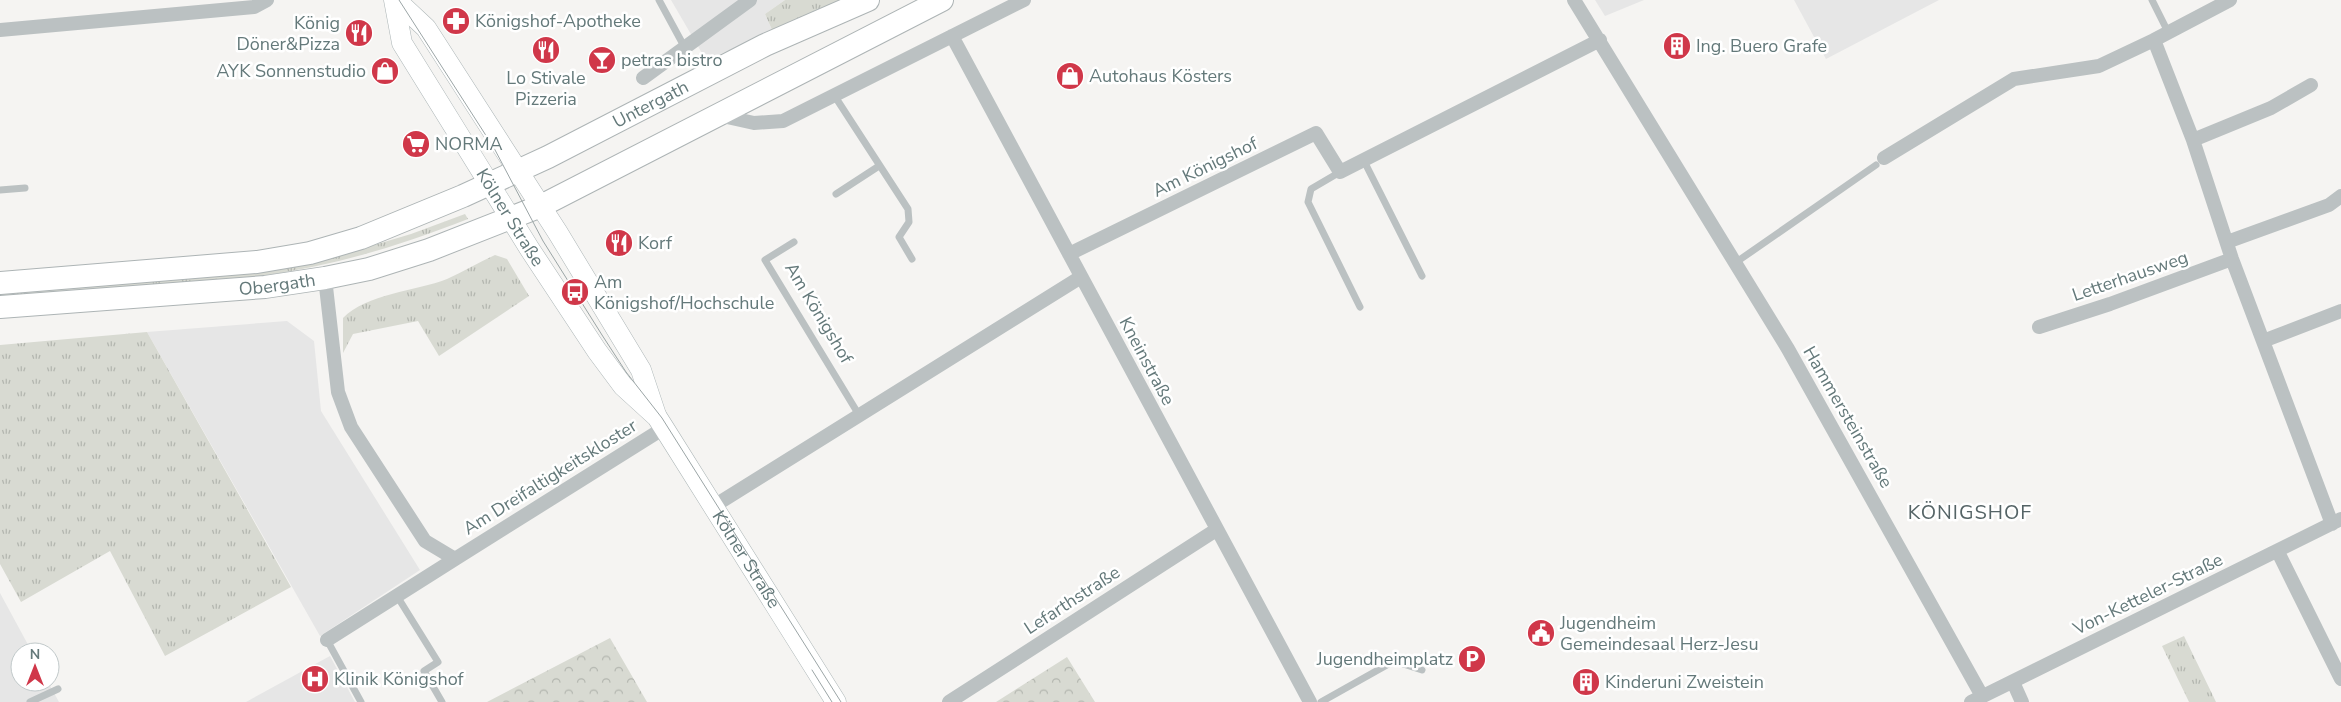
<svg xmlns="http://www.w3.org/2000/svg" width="2341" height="702" font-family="'Nunito Sans',sans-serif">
	<defs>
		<pattern id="grass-tufts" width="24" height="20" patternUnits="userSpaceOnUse" patternTransform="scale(1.25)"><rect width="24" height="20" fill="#d8dad2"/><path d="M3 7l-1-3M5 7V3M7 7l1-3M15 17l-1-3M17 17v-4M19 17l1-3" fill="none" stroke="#b3b6af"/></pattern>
		<pattern id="park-crowns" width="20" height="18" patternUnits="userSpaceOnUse" patternTransform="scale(1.25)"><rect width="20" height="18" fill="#d8dad2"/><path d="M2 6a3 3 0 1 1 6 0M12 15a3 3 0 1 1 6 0" fill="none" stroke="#b3b6af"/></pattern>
	</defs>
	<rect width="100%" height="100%" fill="#f5f4f2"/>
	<path fill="#e6e6e6" d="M671,0H785L765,14L773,32L706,60Z
		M1595,0H1644L1605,16Z
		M1794,0H1939L1826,59Z
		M287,321L314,341L321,411L420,570L320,636L147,332Z
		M0,593L32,652H20V682H48L59,702H0Z
		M330,656L355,702H246Z"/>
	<path fill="url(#grass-tufts)" d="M785,0H842L773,32L765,14Z
		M465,214L468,219C417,239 366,256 312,267C210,288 104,290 0,298V292L364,248L411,234Z
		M495,255L507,259L529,296L439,356L418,321L353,334L343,353V318C366,294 416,291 447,279C463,272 479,262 495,255Z
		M147,332L291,587L165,656L110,551L21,602L0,564V345Z
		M2184,636L2216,702H2189L2162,646Z"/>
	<path fill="url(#park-crowns)" d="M610,638L647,702H487Z
		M1067,657L1095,702H996Z"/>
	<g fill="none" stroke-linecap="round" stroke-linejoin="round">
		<defs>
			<g id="secondary">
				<path id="s1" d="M394,0L402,43L529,248L597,351L623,386L657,417L664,428L836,702"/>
				<path d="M396,0L426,28L558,233L641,370L656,415"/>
			</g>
			<g id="primary">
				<path id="s2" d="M0,283L257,262L310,253L361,238L463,196L548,157L765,45L868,0"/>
				<path id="s3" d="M0,307L265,287L325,278L369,269L429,250L541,206L942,0"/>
			</g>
		</defs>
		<use href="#secondary" stroke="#adb6b7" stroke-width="21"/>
		<use href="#primary" stroke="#adb4b5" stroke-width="24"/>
		<path stroke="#bbc1c2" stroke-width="7" d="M659,0L685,48
			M2152,0L2168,32
			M834,95L908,209L909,222L899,237L912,259
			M1363,159L1422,276
			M1340,172L1311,189L1308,202L1360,307
			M0,190L25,188
			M836,194L879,166
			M794,242L765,260L859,415
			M1735,263L1876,165
			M397,596L438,662L424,671L442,702
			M327,640L361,702
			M30,702L58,689
			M1321,702L1394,661L1422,670"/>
		<path stroke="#bbc1c2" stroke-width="14" d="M1574,0L1788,349L1982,696
			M2230,0L2154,40L2193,140L2232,259L2332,524
			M0,30L254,7L267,0
			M952,36L1310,702
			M643,78L750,0
			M718,115L754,123L783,121L1024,0
			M2193,140L2271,108L2311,85
			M1884,158L2014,79L2099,66L2154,40
			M2227,242L2329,205L2341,196
			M1069,254L1316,133L1340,172L1600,40
			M325,278L338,392L351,427L425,541L455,559L664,428
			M2039,327L2110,304L2232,259
			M2263,341L2341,311
			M714,506L1081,277
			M2278,552L2341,679
			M327,640L455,559
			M2013,682L2022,702
			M949,702L1216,530
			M1971,702L2341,519"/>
		<use href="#secondary" stroke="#fff" stroke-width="20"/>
		<use href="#primary" stroke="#fff" stroke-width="22"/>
		<path stroke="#9ba5a6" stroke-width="1" d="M399,0L494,148L543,241L602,335L626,372L662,418L841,702
			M812,670L832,702"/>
	</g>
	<defs>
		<symbol id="pharmacy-disc" viewBox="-11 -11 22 22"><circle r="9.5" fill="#d03749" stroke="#fff"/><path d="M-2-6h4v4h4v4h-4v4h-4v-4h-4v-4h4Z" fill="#fff"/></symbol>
		<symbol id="restaurant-disc" viewBox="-11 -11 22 22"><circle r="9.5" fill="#d03749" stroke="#fff"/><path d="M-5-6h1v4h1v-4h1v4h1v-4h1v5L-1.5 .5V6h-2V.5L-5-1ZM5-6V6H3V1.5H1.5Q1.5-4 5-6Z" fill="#fff"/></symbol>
		<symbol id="building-disc" viewBox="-11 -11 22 22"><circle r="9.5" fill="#d03749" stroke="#fff"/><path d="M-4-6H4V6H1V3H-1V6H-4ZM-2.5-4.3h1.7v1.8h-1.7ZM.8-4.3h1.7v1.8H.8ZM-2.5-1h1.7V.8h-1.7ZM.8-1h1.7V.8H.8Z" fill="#fff"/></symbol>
		<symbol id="bar-disc" viewBox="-11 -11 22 22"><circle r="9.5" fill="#d03749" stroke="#fff"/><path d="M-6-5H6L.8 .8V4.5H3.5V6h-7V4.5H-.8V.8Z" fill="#fff"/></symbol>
		<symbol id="shop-disc" viewBox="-11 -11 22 22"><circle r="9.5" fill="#d03749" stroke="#fff"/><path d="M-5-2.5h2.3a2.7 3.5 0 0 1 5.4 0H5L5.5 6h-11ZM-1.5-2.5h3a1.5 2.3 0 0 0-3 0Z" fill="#fff"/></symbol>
		<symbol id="supermarket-disc" viewBox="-11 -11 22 22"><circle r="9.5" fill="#d03749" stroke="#fff"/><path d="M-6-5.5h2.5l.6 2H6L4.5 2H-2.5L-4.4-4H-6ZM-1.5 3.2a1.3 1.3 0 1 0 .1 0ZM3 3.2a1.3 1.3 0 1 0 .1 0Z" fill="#fff"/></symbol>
		<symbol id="bus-disc" viewBox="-11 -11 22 22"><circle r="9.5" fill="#d03749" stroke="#fff"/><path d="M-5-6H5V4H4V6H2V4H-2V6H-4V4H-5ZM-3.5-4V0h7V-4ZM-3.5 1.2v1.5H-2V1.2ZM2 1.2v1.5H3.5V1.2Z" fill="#fff"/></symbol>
		<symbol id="civic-disc" viewBox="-11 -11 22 22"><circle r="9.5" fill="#d03749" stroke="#fff"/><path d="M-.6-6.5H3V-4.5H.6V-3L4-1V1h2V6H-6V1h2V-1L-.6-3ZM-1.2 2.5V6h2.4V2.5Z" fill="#fff"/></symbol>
		<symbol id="parking-disc" viewBox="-11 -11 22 22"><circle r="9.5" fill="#d03749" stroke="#fff"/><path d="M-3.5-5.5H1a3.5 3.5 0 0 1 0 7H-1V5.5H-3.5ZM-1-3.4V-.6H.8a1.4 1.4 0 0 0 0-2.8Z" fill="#fff"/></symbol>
		<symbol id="hospital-disc" viewBox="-11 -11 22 22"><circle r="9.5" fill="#d03749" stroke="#fff"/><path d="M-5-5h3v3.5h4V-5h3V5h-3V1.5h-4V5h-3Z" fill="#fff"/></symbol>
	</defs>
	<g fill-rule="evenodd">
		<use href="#pharmacy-disc" x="440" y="5" width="32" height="32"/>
		<use href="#restaurant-disc" x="343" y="17" width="32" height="32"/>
		<use href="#building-disc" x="1661" y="30" width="32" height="32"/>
		<use href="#restaurant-disc" x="530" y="34" width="32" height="32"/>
		<use href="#bar-disc" x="586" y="44" width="32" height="32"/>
		<use href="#shop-disc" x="369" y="55" width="32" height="32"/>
		<use href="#shop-disc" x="1054" y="60" width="32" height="32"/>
		<use href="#supermarket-disc" x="400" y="128" width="32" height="32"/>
		<use href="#restaurant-disc" x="603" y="227" width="32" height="32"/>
		<use href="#bus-disc" x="559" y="276" width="32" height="32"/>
		<use href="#civic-disc" x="1525" y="617" width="32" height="32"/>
		<use href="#parking-disc" x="1456" y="643" width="32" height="32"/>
		<use href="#hospital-disc" x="299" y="663" width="32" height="32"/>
		<use href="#building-disc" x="1570" y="666" width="32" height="32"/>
	</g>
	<g text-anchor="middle" stroke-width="5" stroke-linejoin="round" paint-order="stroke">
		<g font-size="18" fill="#64797a" stroke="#fff" text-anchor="start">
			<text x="475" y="27">Königshof-Apotheke</text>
			<text x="340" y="29" text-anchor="end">König<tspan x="340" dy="21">Döner&amp;Pizza</tspan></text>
			<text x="1696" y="52">Ing. Buero Grafe</text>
			<text x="621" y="66">petras bistro</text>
			<text x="366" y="77" text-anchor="end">AYK Sonnenstudio</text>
			<text x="1089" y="82">Autohaus Kösters</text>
			<text x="546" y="84" text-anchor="middle">Lo Stivale<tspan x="546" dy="21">Pizzeria</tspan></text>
			<text x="435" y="150">NORMA</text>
			<text x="638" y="249">Korf</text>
			<text x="594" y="288">Am<tspan x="594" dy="21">Königshof/Hochschule</tspan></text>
			<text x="1560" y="629">Jugendheim<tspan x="1560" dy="21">Gemeindesaal Herz-Jesu</tspan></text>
			<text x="1453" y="665" text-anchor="end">Jugendheimplatz</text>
			<text x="334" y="685">Klinik Königshof</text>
			<text x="1605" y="688">Kinderuni Zweistein</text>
		</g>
		<g font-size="18" fill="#64797a" stroke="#fff">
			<text dy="6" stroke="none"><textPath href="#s2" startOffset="684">Untergath</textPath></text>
			<text transform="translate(1205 167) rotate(-26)" y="6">Am Königshof</text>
			<text dy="6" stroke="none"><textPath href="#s1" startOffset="249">Kölner Straße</textPath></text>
			<text transform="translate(2130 276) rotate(-19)" y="6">Letterhausweg</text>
			<text dy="6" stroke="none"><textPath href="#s3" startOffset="278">Obergath</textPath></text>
			<text transform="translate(819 313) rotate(59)" y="6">Am Königshof</text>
			<text transform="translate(1147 361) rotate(62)" y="6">Kneinstraße</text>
			<text transform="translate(1848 417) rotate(60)" y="6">Hammersteinstraße</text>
			<text transform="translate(550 477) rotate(-32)" y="6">Am Dreifaltigkeitskloster</text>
			<text dy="6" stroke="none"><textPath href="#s1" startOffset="666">Kölner Straße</textPath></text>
			<text transform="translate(2148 594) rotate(-26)" y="6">Von-Ketteler-Straße</text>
			<text transform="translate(1072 600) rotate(-33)" y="6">Lefarthstraße</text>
		</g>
		<g font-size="20" letter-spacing="1" fill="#556466" stroke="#fff">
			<text x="1970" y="519">KÖNIGSHOF</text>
		</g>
	</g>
	<g transform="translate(35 667)"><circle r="24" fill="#ffffff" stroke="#c1c9ca"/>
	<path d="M0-4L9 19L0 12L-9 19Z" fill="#d03749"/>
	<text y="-8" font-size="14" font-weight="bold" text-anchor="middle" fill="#64797a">N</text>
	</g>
</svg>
